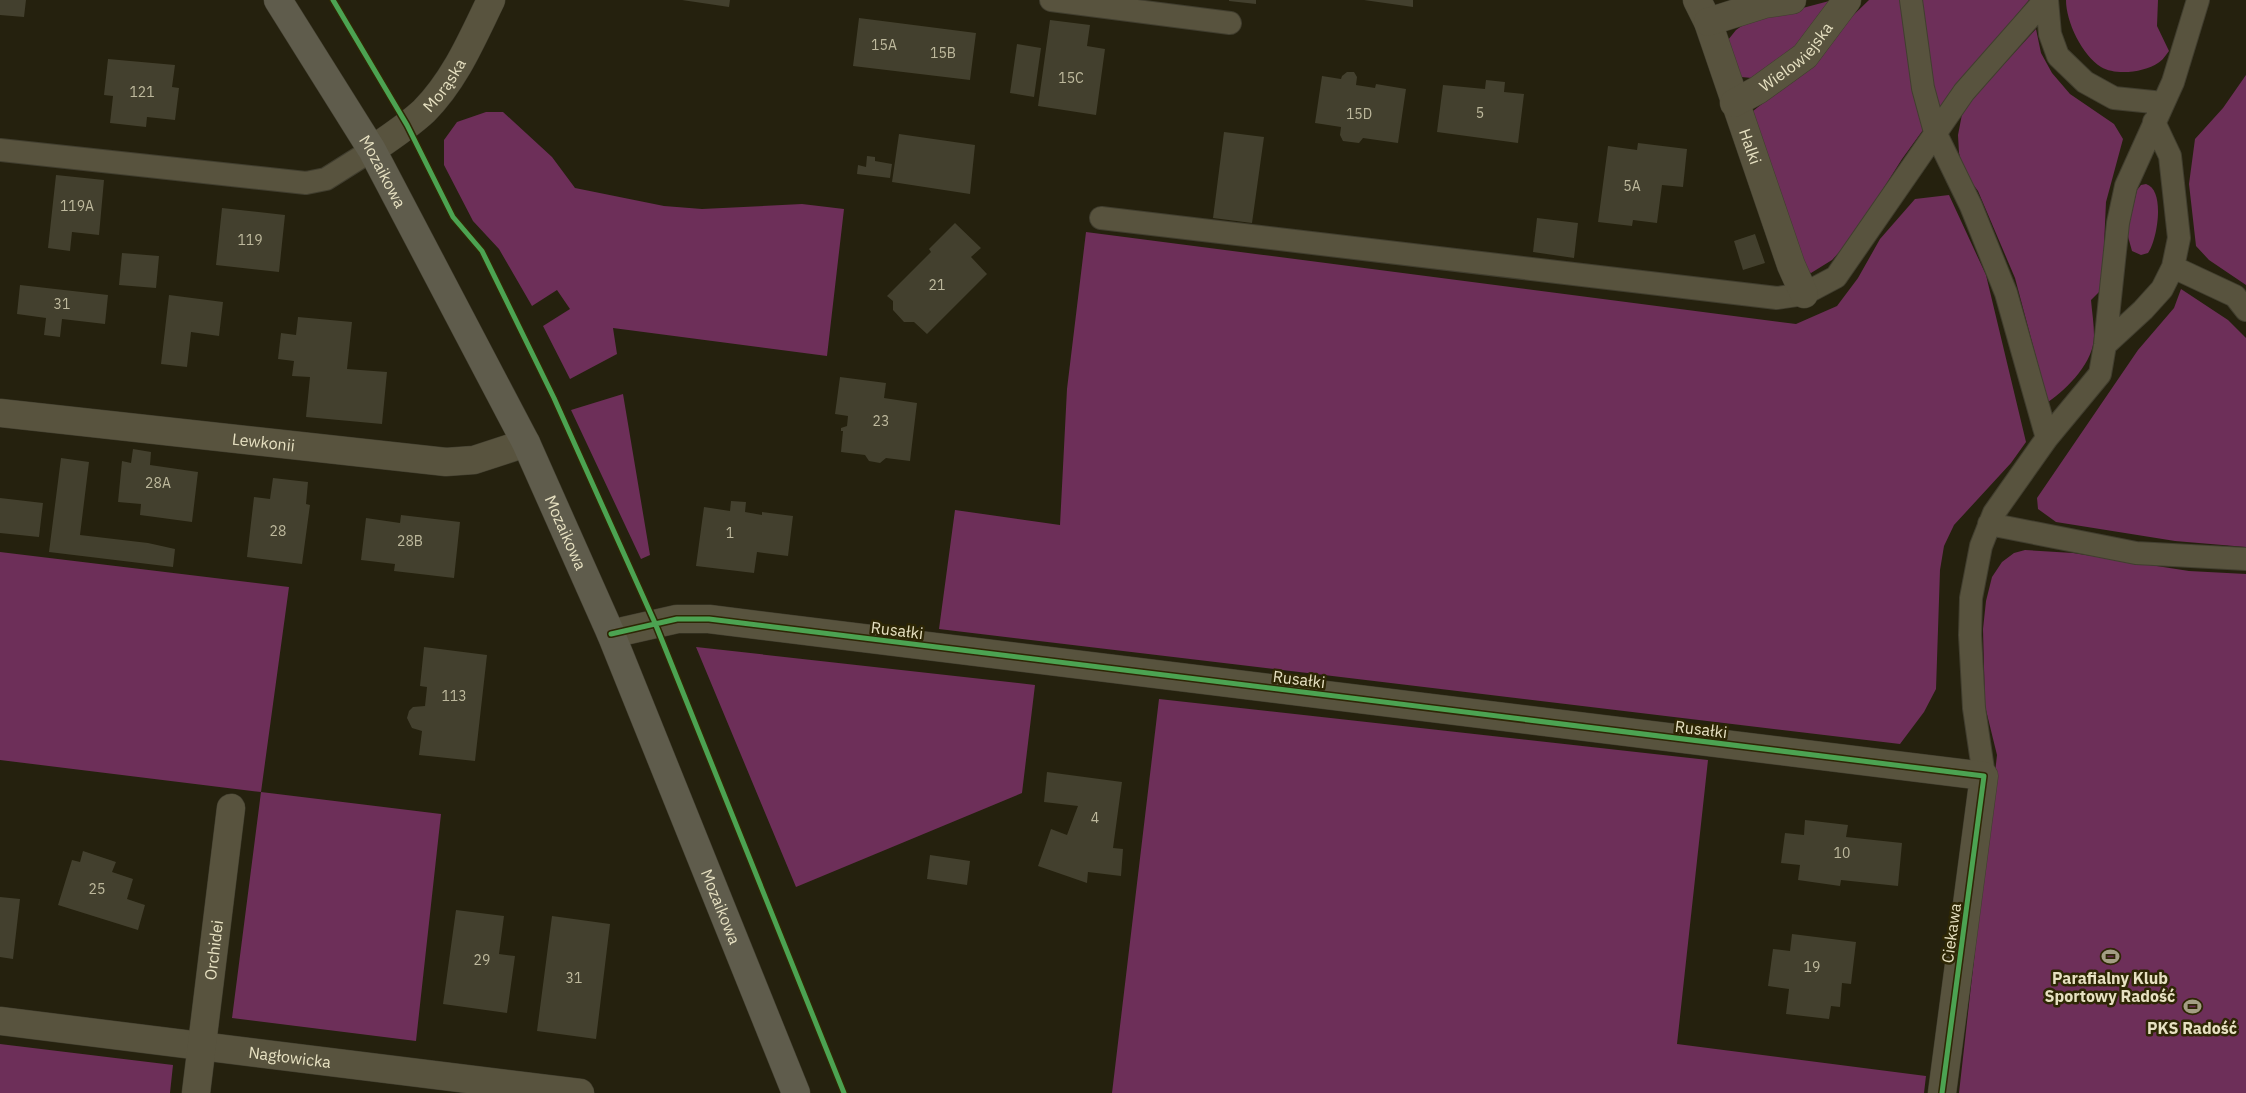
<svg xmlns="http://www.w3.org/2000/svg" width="2246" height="1093" font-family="'IBM Plex Sans',sans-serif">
	<rect width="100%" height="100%" fill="#25210e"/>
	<path fill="#6d2f59" d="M1833,0L1806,41L1752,78L1741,77L1728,40L1736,30L1746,23Z
		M1869,0H2029L1941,105L1902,159L1852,238L1832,260L1811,273L1807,271L1753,111L1820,58L1839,29Z
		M2066,0H2158L2157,26L2169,51C2166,55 2162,61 2158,63C2145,72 2116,76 2101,67C2082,55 2066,22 2066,0Z
		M2036,29L2041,53L2052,73L2070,94L2114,124L2123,139L2106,202L2102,289L2091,300C2092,312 2094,324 2094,336C2094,362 2068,388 2048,402L2015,278L1978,191L1964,172L1959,153L1958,135L1963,109Z
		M2246,75V285L2209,260L2196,246L2189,184L2195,139L2223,108Z
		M486,112H503L552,157L575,188L664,206L702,209L802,204L844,209L827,356L613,328L617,354L570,379L543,326L570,309L557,290L532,306L499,249L473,221L444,165V140L457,122Z
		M2146,184C2166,190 2157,241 2148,253L2141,255L2132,251L2127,233L2137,190L2141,185Z
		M1949,195L1986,275L2026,442L2011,463L1954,525L1944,546L1940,570L1936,689L1924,712L1900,744L939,629L955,510L1060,525L1067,389L1086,232L1796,324L1837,306L1858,278L1880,239L1915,199Z
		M2181,289L2228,320L2246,338V547L2175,541L2056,522L2038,509L2037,498L2138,350L2174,308Z
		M623,394L650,555L641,559L571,410Z
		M2025,550L2073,553L2189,571L2246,574V1093H1959L1997,755L1985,706L1983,629L1986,601L1992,577L2002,562L2014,553Z
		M0,552L289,587L261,792L441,814L416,1041L232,1018L261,792L0,760Z
		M696,647L1035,685L1022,793L796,887Z
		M1159,699L1708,760L1677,1044L1926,1076L1924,1093H1112Z
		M0,1044L173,1065L170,1093H0Z"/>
	<path fill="#43402e" d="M0,0H26L24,17L0,15Z
		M682,0H730L729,7Z
		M1229,0H1256V4L1229,1Z
		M1364,0H1413V7Z
		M859,18L976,33L970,80L853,66Z
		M1050,20L1090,25L1087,46L1105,49L1096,115L1038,106Z
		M1017,44L1041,48L1034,97L1010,93Z
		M108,59L175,65L172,87L179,88L175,120L147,117L146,127L110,123L113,96L104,95Z
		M1347,72H1354L1357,77L1356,85L1375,88L1376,84L1406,89L1398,143L1363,138L1359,143L1343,141L1340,135L1341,127L1315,123L1322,76L1341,79L1342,76Z
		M1486,80L1505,82L1504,92L1524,94L1518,143L1437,132L1443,85L1485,89Z
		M1224,132L1264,137L1252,223L1213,218Z
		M899,134L975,145L970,194L892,182Z
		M1638,143L1687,149L1683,187L1662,185L1657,223L1633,220L1632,226L1598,222L1608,146L1637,150Z
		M867,156L875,157V161L892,164L890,178L857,174L858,165L866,167Z
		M56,175L104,180L99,235L72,232L70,251L48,248Z
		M222,208L285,215L279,272L216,265Z
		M1537,218L1578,223L1574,258L1533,252Z
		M955,223L981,248L971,257L987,274L927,334L914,322H904L893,310V301L887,296L931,252L929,249Z
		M1755,234L1765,263L1743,270L1734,241Z
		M122,253L159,256L156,288L119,285Z
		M20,285L108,295L105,324L62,319L60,337L44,335L46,318L17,314Z
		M169,295L223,302L219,336L191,332L187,367L161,364Z
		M298,317L352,322L347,369L387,372L382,424L306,417L310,377L292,376L294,361L278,359L281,333L296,335Z
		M840,377L886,383L884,398L917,403L910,461L886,458L880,463L869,461L865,455L841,452L843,431H841V428L847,426L848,416L835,414Z
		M133,449L151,452L150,465L198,472L192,522L140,515L141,504L118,502L122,461L131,463Z
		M61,458L89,462L80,535L148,543L175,549L173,567L49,552Z
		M273,478L308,482L306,504L310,505L302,564L247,557L254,497L270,499Z
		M0,498L43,503L39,537L0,533Z
		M731,501L746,502L745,512L762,515V512L793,516L788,556L757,552L754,573L696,566L704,507L730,511Z
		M401,515L460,522L454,578L394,571L395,564L361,560L366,518L400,523Z
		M424,647L487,655L475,761L419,755L422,731L412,728L407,718L409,711L413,707L425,706L427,687L420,686Z
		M1047,772L1122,782L1113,848L1123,849L1121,876L1088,872L1087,883L1038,866L1051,829L1067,835L1078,806L1044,802Z
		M1805,820L1848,825L1846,837L1902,843L1898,886L1841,880L1840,886L1798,880L1800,865L1781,863L1785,833L1804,835Z
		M83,851L116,862L112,872L133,879L127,899L145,905L138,930L58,905L72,860L80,862Z
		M930,855L970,861L967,885L927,879Z
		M0,897L20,899L13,959L0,957Z
		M456,910L504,916L499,954L515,956L507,1013L443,1004Z
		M552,916L610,924L596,1039L537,1031Z
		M1792,934L1856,942L1851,984L1842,983L1840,1007L1831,1006L1829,1019L1786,1014L1789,989L1768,986L1773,949L1790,951Z"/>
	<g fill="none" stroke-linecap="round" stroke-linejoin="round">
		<defs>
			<path id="lane" d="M1051,0L1230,23
				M1911,0L1923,88L1935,132L1971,206L2006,293L2047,438
				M2047,0L2050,34L2058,56L2085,82L2114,98L2163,103
				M0,150L306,183L326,179L372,150
				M1101,218L1777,298L1804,294L1836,277L1964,92L2045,0
				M2173,267L2235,296L2246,310
				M2105,345L2143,310L2162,289L2173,267L2179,238L2170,156L2154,122
				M1989,524L2136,553L2246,559
				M1984,776L1974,708L1970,635L1971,598L1981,546L1994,513L2047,438L2100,374L2105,345L2118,223L2126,186L2173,82L2198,0"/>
			<g id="street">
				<path id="s1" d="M1697,0L1708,22L1791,265L1804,294"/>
				<path d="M1708,22L1765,4L1792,0"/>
				<path id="s2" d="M1734,103L1758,90L1805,56L1847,0"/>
				<path id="s3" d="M372,150C389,138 408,126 424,111C455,80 472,39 491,0"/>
				<path id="s4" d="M0,413L446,462L474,460L526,443"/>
				<path d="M611,634L677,619H709L1984,776L1942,1093"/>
				<path id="s5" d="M0,1021L580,1093"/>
				<path id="s6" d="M196,1093L231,808"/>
			</g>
			<g id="secondary">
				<path id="s7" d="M278,0L372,150L526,443L611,634L796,1093"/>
			</g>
		</defs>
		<use href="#lane" stroke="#413e2f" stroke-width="24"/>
		<use href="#street" stroke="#413e2f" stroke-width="29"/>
		<use href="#secondary" stroke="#413e2f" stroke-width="29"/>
		<use href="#lane" stroke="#58533e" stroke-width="22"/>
		<use href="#street" stroke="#58533e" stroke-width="28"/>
		<use href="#secondary" stroke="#5f5c4c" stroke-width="28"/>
		<defs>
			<path id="cycleway" d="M333,0L407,125L453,217L482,251L554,398L655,623L844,1093
				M611,634L677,619H709L1984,776L1942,1093"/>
		</defs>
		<use href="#cycleway" stroke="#2e2705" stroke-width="8"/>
		<use href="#cycleway" stroke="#4ca352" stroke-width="5"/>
	</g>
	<defs>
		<symbol id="stadium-bare" viewBox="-9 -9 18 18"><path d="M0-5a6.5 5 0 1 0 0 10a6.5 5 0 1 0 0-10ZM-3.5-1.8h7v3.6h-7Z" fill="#a39e83" stroke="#2e2705" stroke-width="2.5" paint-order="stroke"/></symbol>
	</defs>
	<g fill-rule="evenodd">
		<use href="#stadium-bare" x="2098" y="944" width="25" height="25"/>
		<use href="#stadium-bare" x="2180" y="994" width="25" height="25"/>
	</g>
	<g text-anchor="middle" stroke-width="5" stroke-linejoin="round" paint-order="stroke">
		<g font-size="14" fill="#beb99d">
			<text x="884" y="50">15A</text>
			<text x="943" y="58">15B</text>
			<text x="1071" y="83">15C</text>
			<text x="142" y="97">121</text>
			<text x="1480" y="118">5</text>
			<text x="1359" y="119">15D</text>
			<text x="1632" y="191">5A</text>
			<text x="77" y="211">119A</text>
			<text x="250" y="245">119</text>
			<text x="937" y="290">21</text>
			<text x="62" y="309">31</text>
			<text x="881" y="426">23</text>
			<text x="158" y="488">28A</text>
			<text x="278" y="536">28</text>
			<text x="730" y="538">1</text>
			<text x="410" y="546">28B</text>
			<text x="454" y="701">113</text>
			<text x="1095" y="823">4</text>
			<text x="1842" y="858">10</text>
			<text x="97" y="894">25</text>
			<text x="482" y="965">29</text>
			<text x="1812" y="972">19</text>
			<text x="574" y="983">31</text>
		</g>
		<g font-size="16" fill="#e7e1c2" stroke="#2e2705">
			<text dy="6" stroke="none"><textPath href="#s2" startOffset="78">Wielowiejska</textPath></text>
			<text dy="6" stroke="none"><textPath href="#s3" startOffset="98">Morąska</textPath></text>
			<text dy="6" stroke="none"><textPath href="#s1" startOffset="156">Halki</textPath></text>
			<text dy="6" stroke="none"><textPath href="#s7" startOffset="201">Mozaikowa</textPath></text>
			<text dy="6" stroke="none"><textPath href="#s4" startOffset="265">Lewkonii</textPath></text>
			<text dy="6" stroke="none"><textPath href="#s7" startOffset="606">Mozaikowa</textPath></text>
			<text transform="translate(897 630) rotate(7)" y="6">Rusałki</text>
			<text transform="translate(1299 679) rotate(7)" y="6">Rusałki</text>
			<text transform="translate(1701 729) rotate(7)" y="6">Rusałki</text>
			<text dy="6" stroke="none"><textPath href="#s7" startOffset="1011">Mozaikowa</textPath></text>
			<text transform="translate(1951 933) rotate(-82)" y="6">Ciekawa</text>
			<text dy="6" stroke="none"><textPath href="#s6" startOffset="144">Orchidei</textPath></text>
			<text dy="6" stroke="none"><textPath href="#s5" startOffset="292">Nagłowicka</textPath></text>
		</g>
		<g font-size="16" font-weight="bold" fill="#e7e1c2" stroke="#2e2705">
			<text x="2110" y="984">Parafialny Klub<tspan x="2110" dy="18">Sportowy Radość</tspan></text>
			<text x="2192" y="1034">PKS Radość</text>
		</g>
	</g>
</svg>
